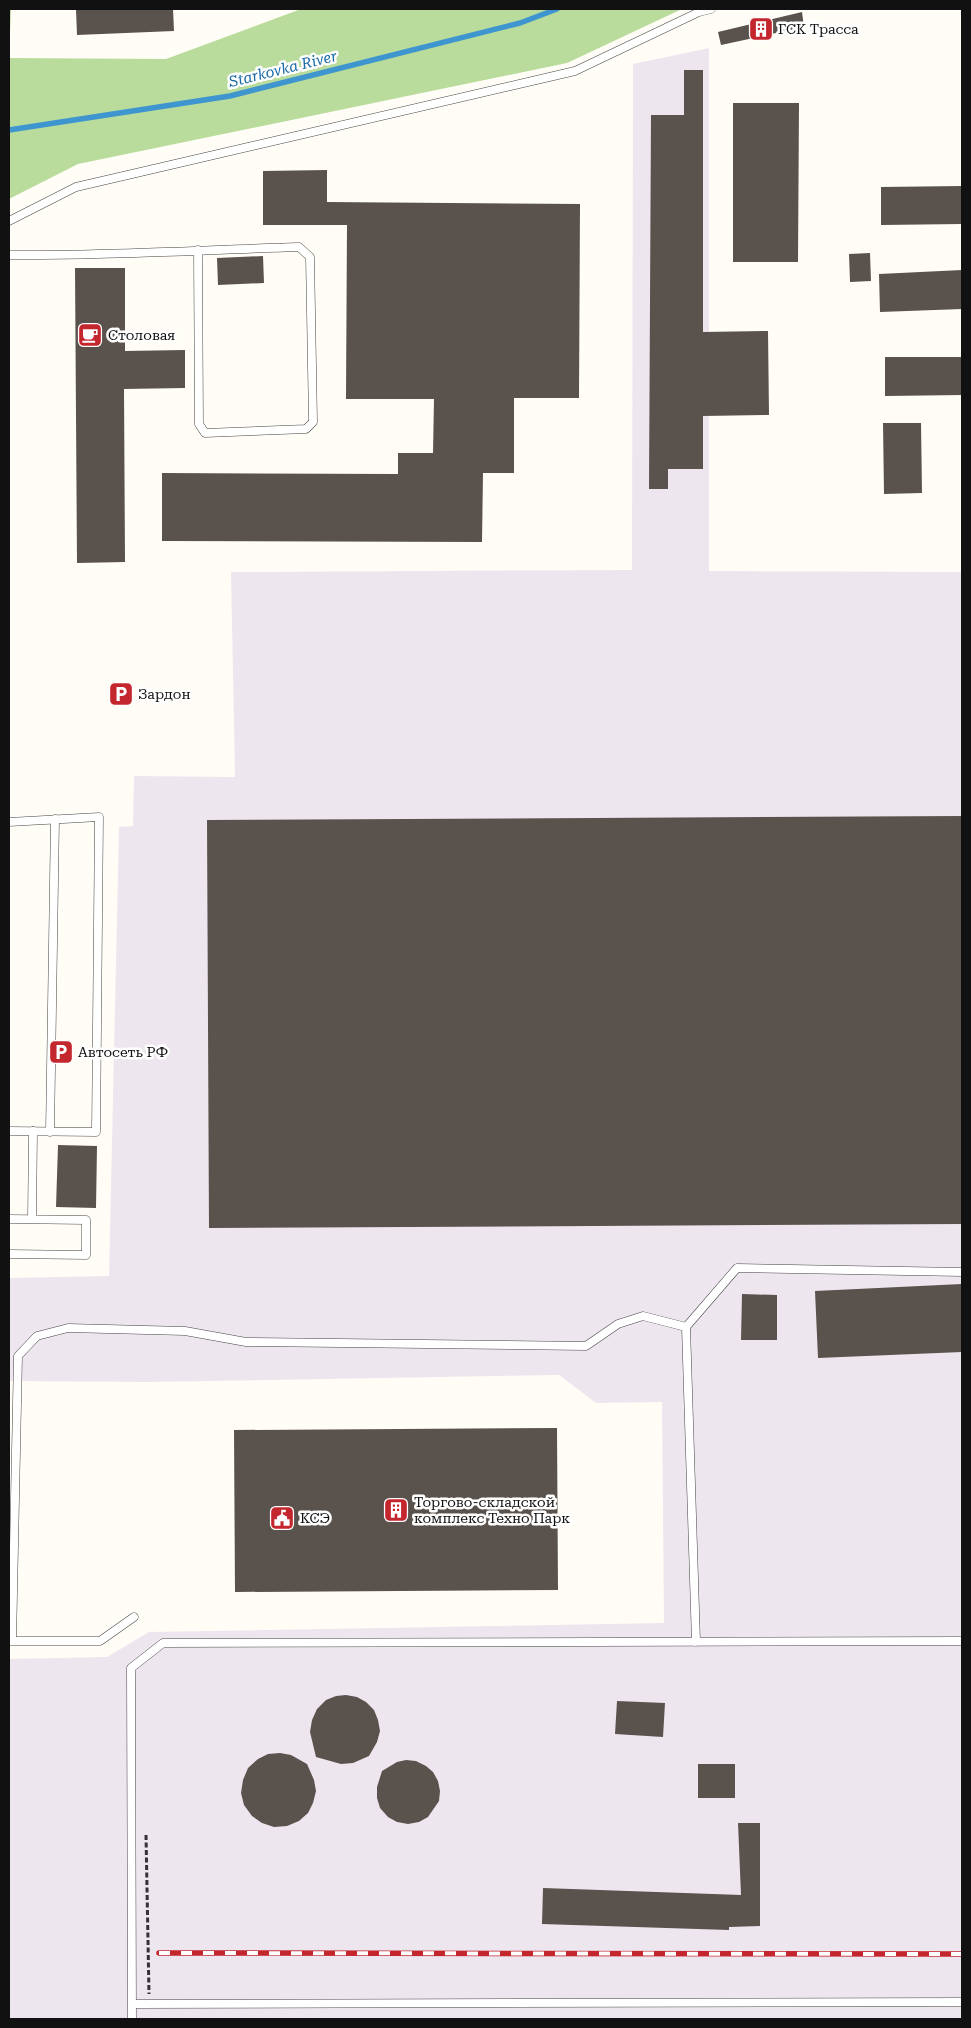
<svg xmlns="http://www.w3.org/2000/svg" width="971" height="2028" font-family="'Roboto Serif',serif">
	<rect width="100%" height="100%" fill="#fffdf5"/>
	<path fill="#eee6ef" d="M709,48V571L962,572V2019H9V1659L107,1657L149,1632L664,1623L662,1402L596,1403L559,1375L146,1382L9,1381V1278L109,1276L119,827L133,826L134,776L235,777L231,572L632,570L633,64Z"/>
	<path fill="#b9dc9c" d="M9,9H11L9,58L166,59L301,9H682L567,63L78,164L9,199Z"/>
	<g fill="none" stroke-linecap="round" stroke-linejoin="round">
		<path stroke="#3f96cf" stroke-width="5.5" d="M9,130L230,96L520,23L557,9"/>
	</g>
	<path fill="#5a524d" d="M76,9H173L174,31L77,35Z
		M802,12L804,27L721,45L718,32Z
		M684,70H703V332L768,331L769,415L703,416V469H668V489H649L651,115H684Z
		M733,103H799L798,262H733Z
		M327,170V202L580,204L579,398H514V473H483L482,542L162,541V473L398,474V453H433L434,399H346L347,225H263V171Z
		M962,186V224L881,225V187Z
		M870,253L871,281L850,282L849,254Z
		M263,256L264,283L218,285L217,258Z
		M75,268H125V351L185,350V388L124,389L125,562L77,563Z
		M962,270V309L880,312L879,274Z
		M885,357H962V395L885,396Z
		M883,423H921L922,493L884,494Z
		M962,816V1224L209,1228L207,820Z
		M58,1145L97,1146L96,1208L56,1207Z
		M962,1284V1352L818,1358L815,1291Z
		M742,1294L777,1295V1340H741Z
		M557,1428L558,1590L235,1592L234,1430Z
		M346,1695L357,1697L366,1702L374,1710L378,1720L380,1731L377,1742L369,1756L353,1763L341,1764L316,1757L310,1732L312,1720L317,1709L326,1700L336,1696Z
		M617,1701L665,1703L663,1737L615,1734Z
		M280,1753L291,1755L307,1764L314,1780L316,1791L313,1803L308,1813L299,1821L287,1826L274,1827L262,1823L252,1816L244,1805L241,1793L243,1780L248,1768L258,1759L268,1754Z
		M406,1760L416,1761L426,1766L433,1772L438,1781L440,1791L439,1801L428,1817L419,1822L408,1824L397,1822L388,1817L380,1808L377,1798V1787L382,1771L397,1762Z
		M698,1764H735V1798H698Z
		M738,1823H760V1926L729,1927V1930L542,1924L543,1888L741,1895Z"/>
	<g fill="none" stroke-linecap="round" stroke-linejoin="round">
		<defs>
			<path id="service" d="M9,221L76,187L575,71L699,12L711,9
				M9,255C105,256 202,250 299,247L310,257L313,422L306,429L205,433L199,424L198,250
				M9,822L99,817L96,1132L9,1131
				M50,1132L55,819
				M9,1219L86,1220V1255L9,1254
				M32,1219L33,1131
				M9,1641H100L134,1617
				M12,1641L18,1356L37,1336L68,1328L185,1331L246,1342L586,1346L618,1324L643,1316L686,1327
				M696,1642L686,1327L737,1268L962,1272
				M132,2004L962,2002
				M132,2019L131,1668L163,1643L962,1641"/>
		</defs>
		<use href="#service" stroke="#444" stroke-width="9"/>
		<path stroke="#333" stroke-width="3" stroke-dasharray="5 2.5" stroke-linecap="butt" d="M146,1835L149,1994"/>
		<use href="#service" stroke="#fff" stroke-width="8"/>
		<defs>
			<path id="rail" d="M159,1953L962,1954"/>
		</defs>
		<use href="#rail" stroke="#c4262e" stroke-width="5.5"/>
		<use href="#rail" stroke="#fff" stroke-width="4" stroke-dasharray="11" stroke-linecap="butt"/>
	</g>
	<defs>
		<symbol id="building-square" viewBox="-11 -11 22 22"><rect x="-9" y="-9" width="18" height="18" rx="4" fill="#c4262e" stroke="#fff"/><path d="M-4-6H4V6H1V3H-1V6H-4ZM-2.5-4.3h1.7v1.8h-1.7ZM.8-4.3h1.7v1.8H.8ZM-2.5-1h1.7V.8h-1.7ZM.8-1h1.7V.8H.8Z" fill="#fff"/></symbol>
		<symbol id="cafe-square" viewBox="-11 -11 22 22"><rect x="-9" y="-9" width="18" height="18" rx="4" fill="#c4262e" stroke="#fff"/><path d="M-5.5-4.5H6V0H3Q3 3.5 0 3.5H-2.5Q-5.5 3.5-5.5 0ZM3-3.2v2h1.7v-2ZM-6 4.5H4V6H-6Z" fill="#fff"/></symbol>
		<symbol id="parking-square" viewBox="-11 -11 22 22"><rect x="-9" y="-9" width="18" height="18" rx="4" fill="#c4262e" stroke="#fff"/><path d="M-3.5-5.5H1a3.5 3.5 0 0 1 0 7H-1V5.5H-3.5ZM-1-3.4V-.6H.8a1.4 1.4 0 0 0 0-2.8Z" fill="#fff"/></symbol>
		<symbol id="civic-square" viewBox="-11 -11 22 22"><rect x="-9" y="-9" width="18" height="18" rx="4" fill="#c4262e" stroke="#fff"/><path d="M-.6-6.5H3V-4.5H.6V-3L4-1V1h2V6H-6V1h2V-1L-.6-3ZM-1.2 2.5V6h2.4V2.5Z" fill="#fff"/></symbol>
	</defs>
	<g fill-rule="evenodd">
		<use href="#building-square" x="747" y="15" width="28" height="28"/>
		<use href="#cafe-square" x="76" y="321" width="28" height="28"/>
		<use href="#parking-square" x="107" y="680" width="28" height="28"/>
		<use href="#parking-square" x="47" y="1038" width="28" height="28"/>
		<use href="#building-square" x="382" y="1496" width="28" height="28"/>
		<use href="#civic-square" x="268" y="1504" width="28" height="28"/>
	</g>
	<g text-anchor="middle" stroke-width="5" stroke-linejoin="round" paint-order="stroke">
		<g font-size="14" fill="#111" stroke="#fff" text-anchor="start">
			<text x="778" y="34">ГСК Трасса</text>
			<text x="108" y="340">Столовая</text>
			<text x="138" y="699">Зардон</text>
			<text x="78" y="1057">Автосеть РФ</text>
			<text x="414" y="1507">Торгово-складской<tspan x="414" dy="16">комплекс Техно Парк</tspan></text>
			<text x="300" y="1523">КСЭ</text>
		</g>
		<g font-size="15" font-style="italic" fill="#1768a6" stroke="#fff">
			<text transform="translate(283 69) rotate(-14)" y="5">Starkovka River</text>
		</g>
	</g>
	<rect width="971" height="2028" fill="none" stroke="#111111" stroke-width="20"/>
</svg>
